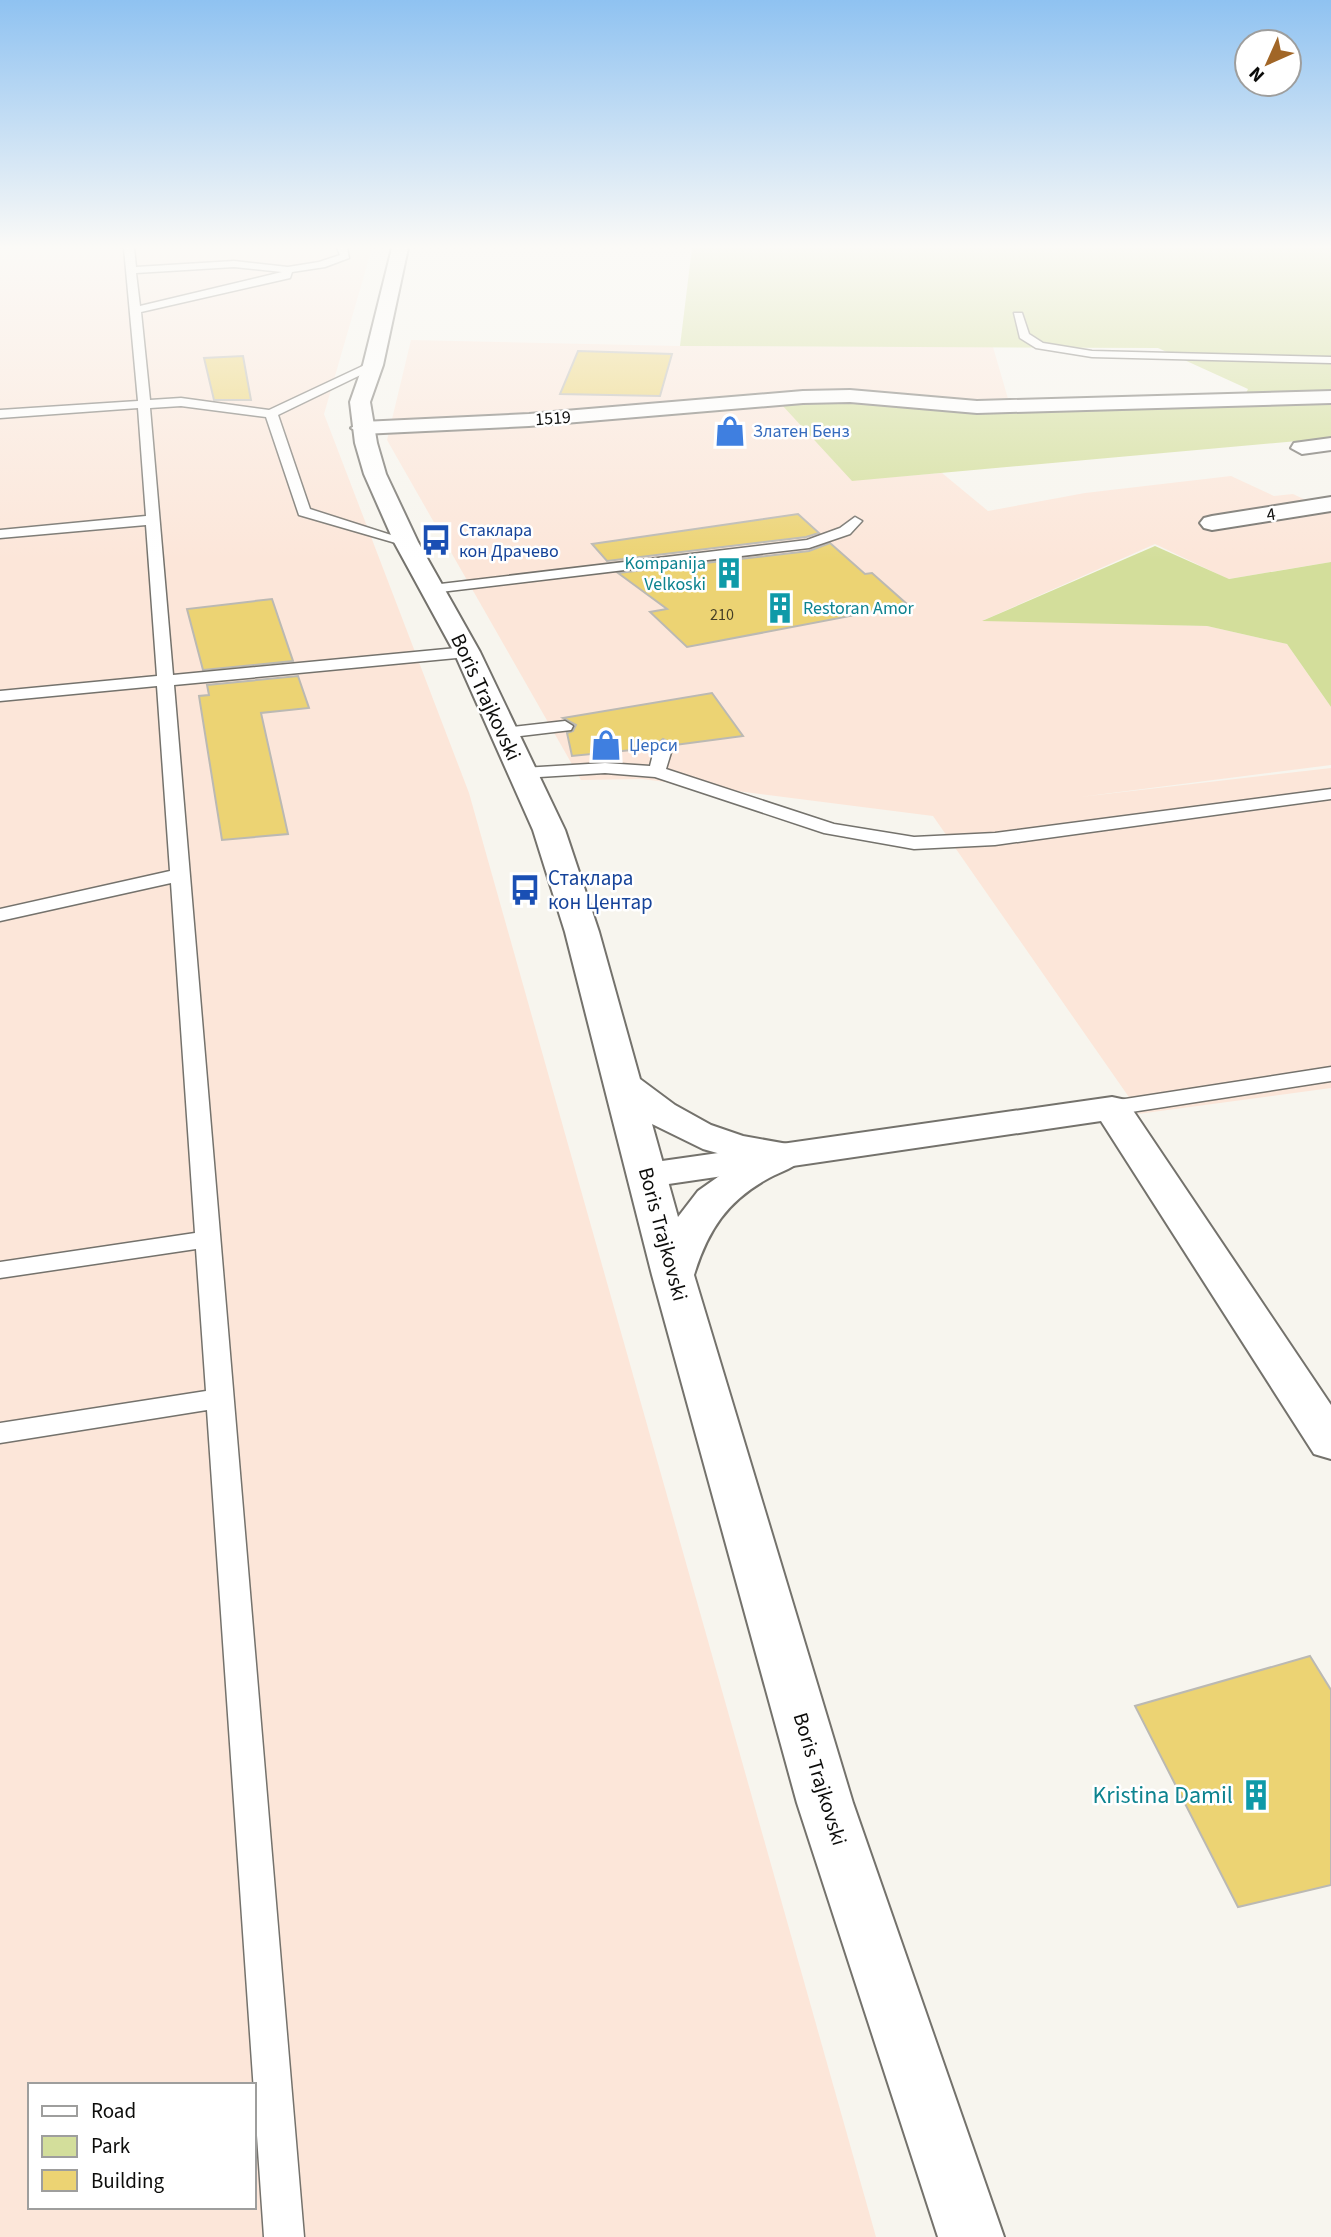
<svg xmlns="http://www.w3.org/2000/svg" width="1331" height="2237" font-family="'Source Sans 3',sans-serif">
	<rect width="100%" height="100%" fill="#f7f5ee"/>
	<path fill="#fce6d9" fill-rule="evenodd" d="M0,248H372L324,414L469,793L876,2237H0ZM30,2085H254V2207H30Z
		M411,340L680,346L993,347L1011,409L852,480L942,473L988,511L1085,493L1231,476L1274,496L1293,494L1331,512V562L1228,579L1155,544L984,620L1207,626L1287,644L1331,707V765L1080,797L1331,768V1088L1093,1120L1140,1113L933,816L642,779L581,780L387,440Z"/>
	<path fill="#d3de9b" d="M692,248H1331V438L852,481L782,405L858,400L1011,409L1240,406L1248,389L1158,348L680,346Z
		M1155,546L1229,579L1331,562V707L1287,644L1207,626L982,621Z"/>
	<path fill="#ecd373" stroke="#bbb9b3" stroke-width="2" d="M578,351L672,354L660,396L560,394Z
		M243,356L251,400H214L204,358Z
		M798,514L819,533L806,537L607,561L592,544Z
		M830,543L865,574L872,573L908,605L687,647L650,612L667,609L618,573L809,551Z
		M272,599L293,661L203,670L187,609Z
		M298,676L309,708L261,713L288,834L222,840L199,696L209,695L207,685Z
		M712,693L743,736L675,745L663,739L652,748L572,756L567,733L573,731L576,725L563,718Z
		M1310,1656L1331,1690V1885L1238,1907L1135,1706Z"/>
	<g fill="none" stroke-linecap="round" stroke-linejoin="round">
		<defs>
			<path id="lane" d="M124,248H134L136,267L234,261L288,267L319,262L340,255L337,248H347L349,258L325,267L292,272L290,278L141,312L150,400L181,398L269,410L369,363H377V367L278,415L310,509L413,542L406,546L299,515L266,417L181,406L150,408L173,675L467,647L475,652L467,657L174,685L304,2237H264L207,1410L0,1443V1423L206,1391L196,1249L0,1278V1262L195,1233L171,883L0,921V909L170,871L157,686L0,701V691L157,676L146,525L0,538V530L146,516L138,408L0,418V410L138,401ZM234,267L282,272L140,306L136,273Z
				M1014,313H1022L1029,334L1043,343L1092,351L1331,357V363L1092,357L1036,348L1020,338Z
				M855,517L862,521L850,534L809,548L432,593L425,589L432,585L807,540L840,528Z
				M565,721L573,726L571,730L504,738L496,733L504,728Z
				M664,741L673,746L666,769L834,824L914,837L995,833L1331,789V799L995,845L914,849L824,833L655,777L605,773L523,778L514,773L523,768L605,763L650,766L655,746Z
				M1331,1067V1081L1112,1115L1101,1108L1112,1101Z"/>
			<path id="street" d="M850,390L977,401L1331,391V403L977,413L850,402L803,403L529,426L362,434L351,428L362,422L529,414L803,391Z
				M1331,438V450L1302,454L1291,448L1294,443Z
				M1331,497V511L1212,530L1204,528L1200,523L1204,518L1212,516Z
				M1112,1097L1126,1100L1331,1405V1459L1314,1454L1101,1121L648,1187L634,1184L628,1175L634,1166L648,1163Z"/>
			<path id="secondary" d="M392,248H408L383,365L370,402L377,443L386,474L418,542L480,652L565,830L599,932L640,1079L675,1105L711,1125L743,1136L799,1146L805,1155C796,1168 782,1171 769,1178C727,1201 708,1230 694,1275L853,1803L1004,2237H938L797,1803L652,1275L565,932L533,830L454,652L394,542L364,474L355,443L350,402L363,365ZM652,1124L703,1149L742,1160L698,1191L678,1217Z"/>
		</defs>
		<use href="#lane" stroke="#74726c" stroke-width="3"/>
		<use href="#street" stroke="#74726c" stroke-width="4"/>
		<use href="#secondary" stroke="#74726c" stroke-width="4"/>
		<use href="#lane" fill="#fff" fill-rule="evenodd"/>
		<use href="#street" fill="#fff" fill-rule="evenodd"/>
		<use href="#secondary" fill="#fff" fill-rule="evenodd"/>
	</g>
	<linearGradient id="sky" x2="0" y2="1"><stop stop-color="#8fc2f1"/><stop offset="0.44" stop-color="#fbfaf7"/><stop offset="1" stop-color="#fbfaf7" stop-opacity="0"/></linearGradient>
	<rect width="1331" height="561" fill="url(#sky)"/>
	<defs>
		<symbol id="shop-bare" viewBox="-9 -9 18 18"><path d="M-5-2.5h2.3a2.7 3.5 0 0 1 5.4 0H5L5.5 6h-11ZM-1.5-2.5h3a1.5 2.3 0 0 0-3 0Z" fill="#3f7fe0" stroke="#fff" stroke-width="2.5" paint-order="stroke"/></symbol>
		<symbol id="bus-bare" viewBox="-9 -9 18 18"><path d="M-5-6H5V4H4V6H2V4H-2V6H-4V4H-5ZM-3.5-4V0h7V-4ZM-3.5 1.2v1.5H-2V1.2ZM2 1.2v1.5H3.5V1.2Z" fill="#1a4fb4" stroke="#fff" stroke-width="2.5" paint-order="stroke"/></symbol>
		<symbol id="building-bare" viewBox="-9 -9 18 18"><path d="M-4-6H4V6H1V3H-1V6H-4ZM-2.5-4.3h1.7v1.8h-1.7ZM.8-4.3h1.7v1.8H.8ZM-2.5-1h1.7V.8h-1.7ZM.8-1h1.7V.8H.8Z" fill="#0f9aa8" stroke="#fff" stroke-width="2.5" paint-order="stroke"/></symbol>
	</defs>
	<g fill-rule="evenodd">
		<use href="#shop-bare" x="708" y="409" width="44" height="44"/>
		<use href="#bus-bare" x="414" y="518" width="44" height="44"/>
		<use href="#building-bare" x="707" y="551" width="44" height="44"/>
		<use href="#building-bare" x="758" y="586" width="44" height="44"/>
		<use href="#shop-bare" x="584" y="723" width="44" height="44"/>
		<use href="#bus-bare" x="503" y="868" width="44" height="44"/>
		<use href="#building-bare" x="1234" y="1773" width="44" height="44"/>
	</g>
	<g text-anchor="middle" stroke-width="5" stroke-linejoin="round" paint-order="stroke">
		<g font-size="16" fill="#453e25">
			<text x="722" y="620">210</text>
		</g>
		<g font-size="18" fill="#0d0d0b" stroke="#fff">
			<text transform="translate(553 418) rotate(-4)" y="6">1519</text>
			<text transform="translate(1271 514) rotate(-9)" y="6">4</text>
		</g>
		<g font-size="18" fill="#366cbe" stroke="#fff" text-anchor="start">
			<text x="753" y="437">Златен Бенз</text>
			<text x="629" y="751">Џерси</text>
		</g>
		<g font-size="18" fill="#164399" stroke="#fff" text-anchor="start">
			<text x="459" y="536">Стаклара<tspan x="459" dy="21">кон Драчево</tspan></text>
		</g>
		<g font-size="18" fill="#0d838f" stroke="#fff" text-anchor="end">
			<text x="706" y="569">Kompanija<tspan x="706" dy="21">Velkoski</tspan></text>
			<text x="803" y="614" text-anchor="start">Restoran Amor</text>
		</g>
		<g font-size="21" fill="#0d0d0b" stroke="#fff">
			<text transform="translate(486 697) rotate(65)" y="7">Boris Trajkovski</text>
			<text transform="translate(663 1234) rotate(75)" y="7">Boris Trajkovski</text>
			<text transform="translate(820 1779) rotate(73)" y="7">Boris Trajkovski</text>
		</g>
		<g font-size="21" fill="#164399" stroke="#fff" text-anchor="start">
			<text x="548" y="885">Стаклара<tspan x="548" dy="24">кон Центар</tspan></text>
		</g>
		<g font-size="24" fill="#0d838f" stroke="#fff" text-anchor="end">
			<text x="1233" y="1803">Kristina Damil</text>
		</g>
	</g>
	<rect x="28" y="2083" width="228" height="126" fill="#ffffff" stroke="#9e9e9d" stroke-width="2"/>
	<rect x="42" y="2106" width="35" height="10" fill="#ffffff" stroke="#9e9e9d" stroke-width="2"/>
	<text x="91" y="2118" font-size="21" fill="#0d0d0b">Road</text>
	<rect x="42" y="2136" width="35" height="21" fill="#d3de9b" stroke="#9e9e9d" stroke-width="2"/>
	<text x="91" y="2153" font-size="21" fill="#0d0d0b">Park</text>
	<rect x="42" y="2170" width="35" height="21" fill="#ecd373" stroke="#9e9e9d" stroke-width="2"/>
	<text x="91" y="2188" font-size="21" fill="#0d0d0b">Building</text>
	<g transform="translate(1268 63) rotate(225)"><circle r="33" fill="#ffffff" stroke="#9e9e9d" stroke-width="2"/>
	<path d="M0-5L12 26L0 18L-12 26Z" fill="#a16627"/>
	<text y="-10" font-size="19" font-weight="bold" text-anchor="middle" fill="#0d0d0b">N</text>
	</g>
</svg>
